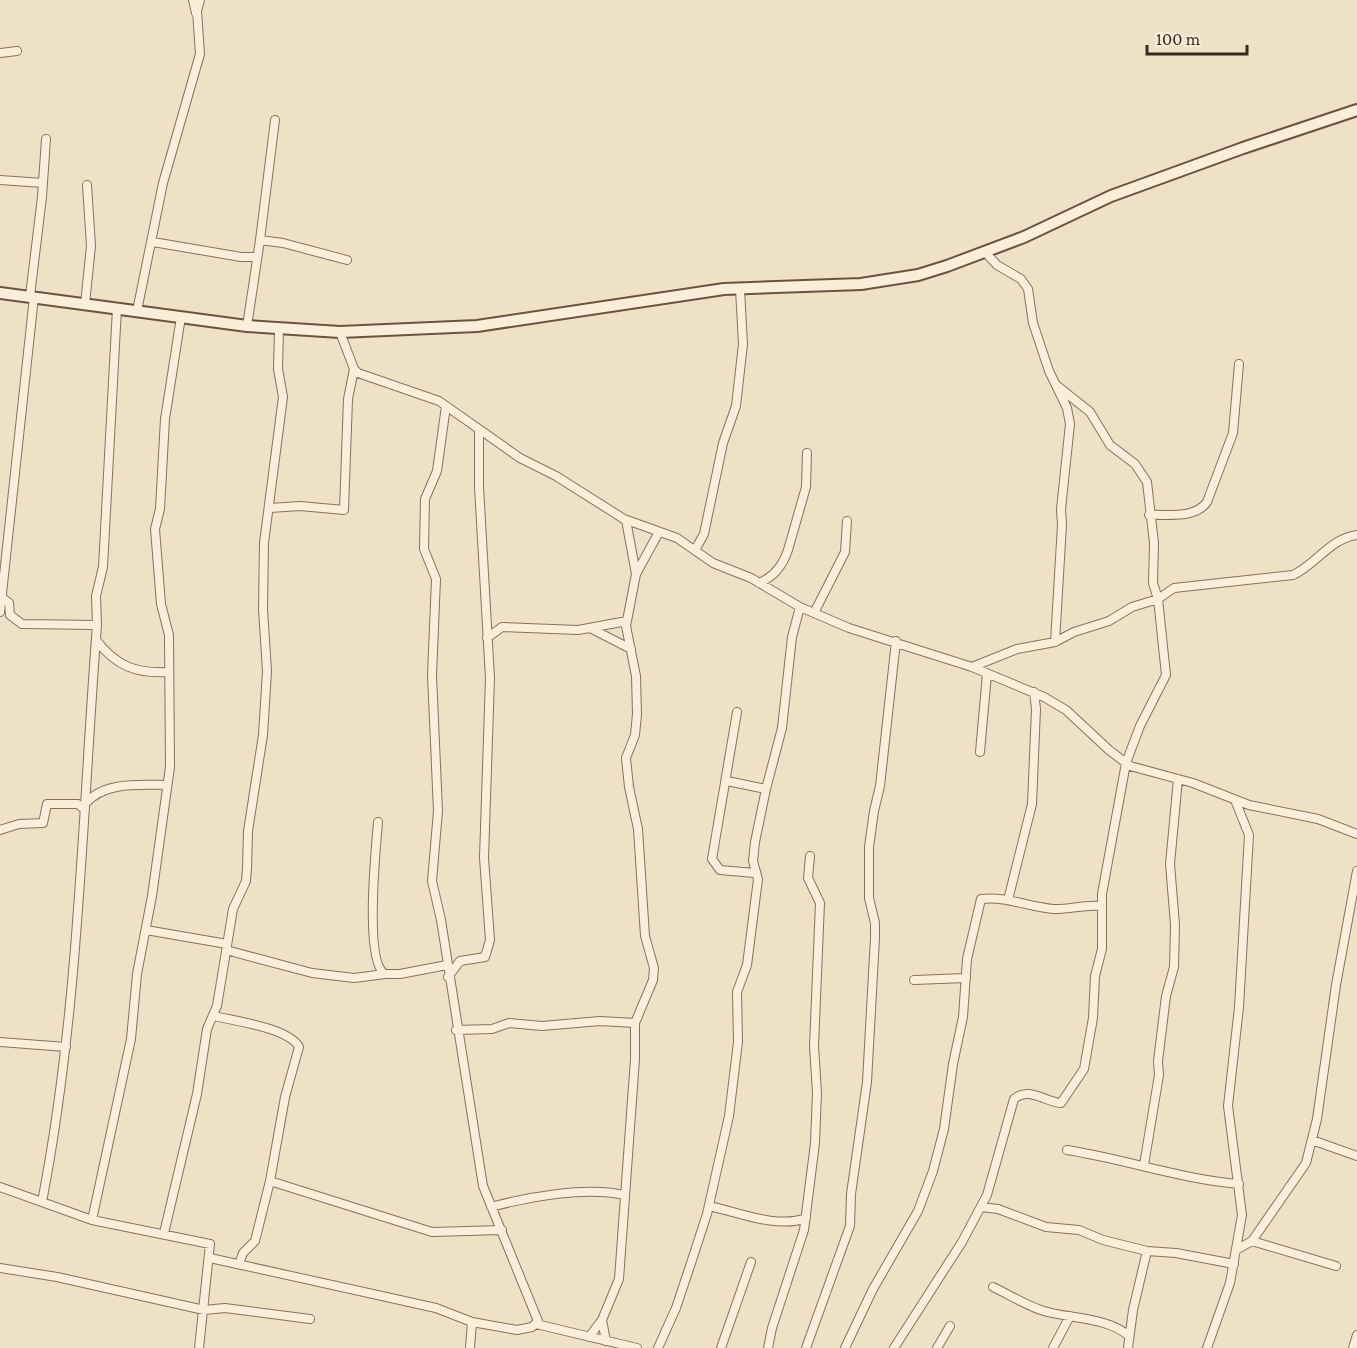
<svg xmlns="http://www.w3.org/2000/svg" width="1357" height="1348" font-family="'Crimson Pro',serif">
	<rect width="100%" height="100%" fill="#eee1c6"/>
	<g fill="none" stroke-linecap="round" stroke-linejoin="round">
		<defs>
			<path id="street" d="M193,0L196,13
				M0,53L17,51
				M0,180L43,183
				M260,240L275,120
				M153,242L241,257H257
				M985,252L997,265L1021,279L1028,289L1033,323L1049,371L1067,408L1070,424L1061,509L1062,525L1055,642
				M30,296L42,197L46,139
				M85,304L91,246L87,185
				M137,311L163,183L200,54L197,11L200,0
				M247,326L260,240L283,243L347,260
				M340,332L354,369L358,373L439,401L520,458L556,476L624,519L677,538L713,563L751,578L800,607L849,628L972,667L1044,697L1066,710L1109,750L1130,766L1193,783L1249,805L1318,819L1357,834
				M446,406L437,471L425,499L424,549L436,579L432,675L438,811L432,881L441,920L483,1186L538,1321L532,1327L517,1330L472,1322
				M270,508L300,506L344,510L348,399L354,369
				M1149,515C1168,514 1195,519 1207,502L1233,433L1239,364
				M695,550L704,534L723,443L736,406L743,344L740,289
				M636,574L659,532
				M759,583C774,577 783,565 788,550L806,487L807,453
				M0,596L9,603L10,615L22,624L97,625
				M0,612L34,297
				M814,613L845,552L847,521
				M592,629L631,649
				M487,638L502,627L578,630L627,621
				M96,640C116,666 136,674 169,672
				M972,667L1017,649L1055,642L1074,632L1109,621L1132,607L1158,599L1174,588L1293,575C1316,565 1329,539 1357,535
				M737,712L712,859L720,870L755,873
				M980,752L987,674
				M766,789L782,728L792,637L800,607
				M85,804C104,781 140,785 167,785
				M378,822C376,847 364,962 385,974H400L447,965
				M0,830L19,824L43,823L47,804H78L85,810
				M1008,900L1032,804L1036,709L1034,692
				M146,930L227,944
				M226,950L312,973L354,978L385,974
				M448,977L460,961L485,957L490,940L484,858L490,678L479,487V431
				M914,980L966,978
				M214,1016C235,1021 289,1028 299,1047L285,1097L270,1181L432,1232L502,1230
				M456,1030L492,1029L509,1023L542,1026L600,1021L635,1023
				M0,1042L66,1047
				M1312,1140L1357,1156
				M1067,1150C1125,1159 1180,1179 1239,1184
				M1144,1165L1159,1075L1158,1061L1166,996L1174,967L1175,925L1170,864L1178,779
				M0,1187L92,1220L131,1039L137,974L152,896L170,767L169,635L161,604L155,529L160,509L165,419L181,317
				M42,1202C79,1011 82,817 97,625L96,596L103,567L117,308
				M709,1206C738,1212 777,1229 806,1218
				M491,1207C528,1197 587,1186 624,1195
				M981,1207L998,1209L1046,1227L1079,1230L1103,1240L1147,1251
				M92,1220L210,1244L199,1348
				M164,1233L197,1094L207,1029L217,1006L233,909L246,881L247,868L248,831L263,735L267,671L263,609L264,543L283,397L278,369L279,330
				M1252,1241L1336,1266
				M1236,1250L1252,1241L1306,1163L1317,1119L1336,985L1357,871
				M210,1258L436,1308L472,1322L470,1348
				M239,1264L243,1253L255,1241L270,1181
				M0,1268L57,1277L204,1310L225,1308L310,1319
				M993,1287C1010,1295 1027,1306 1044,1311C1071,1319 1107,1317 1129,1336
				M602,1320L606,1341
				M536,1324L637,1348
				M589,1337L602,1320L619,1279L635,1059V1023L653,980L654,968L645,936L638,829L629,787L626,758L635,735L637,714L636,676L626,626L636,574L626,520
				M658,1348L676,1308L693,1257L707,1214L729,1116L738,1042L737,992L747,965L758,879L753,861L755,842L766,789L727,781
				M721,1348L751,1262
				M768,1348L772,1328L804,1230L815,1143L817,1093L814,1046L820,903L808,878L810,856
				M806,1348L850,1226L851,1194L867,1082L875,938V923L869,898V847L874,811L880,786L896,641
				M845,1348L873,1289L918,1211L933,1171L944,1129L953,1064L963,1017L967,959L981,899C1006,896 1029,907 1053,909C1069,910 1084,904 1101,906
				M894,1348L962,1242L987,1195L1014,1099C1029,1086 1045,1102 1061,1103L1084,1069L1093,1018L1095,976L1102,949V894L1126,763L1140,726L1166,675L1158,599L1153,583L1154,543L1147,482L1135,464L1110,445L1090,412L1056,385
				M937,1348L950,1326
				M1053,1348L1070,1316
				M1128,1348L1133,1310L1147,1251L1176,1253L1234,1264
				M1207,1348L1230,1283L1242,1215L1228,1106L1239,1007L1249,835L1235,800
				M1353,1348L1357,1335"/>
			<path id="secondary" d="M0,293L247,326L340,332L477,326L724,289L861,284L918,275L947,266L1024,237L1111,196L1243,148L1357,110"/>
		</defs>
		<use href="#street" stroke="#89725c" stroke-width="10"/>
		<use href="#secondary" stroke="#6b543f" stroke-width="14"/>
		<use href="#street" stroke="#f9eed9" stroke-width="8"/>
		<use href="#secondary" stroke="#f9eed9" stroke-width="10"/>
	</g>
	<path d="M1147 45v9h100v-9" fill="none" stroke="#3a2b1f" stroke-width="3"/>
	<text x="1156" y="45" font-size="18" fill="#3a2b1f" stroke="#f5ebd6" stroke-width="4.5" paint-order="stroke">100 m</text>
</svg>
